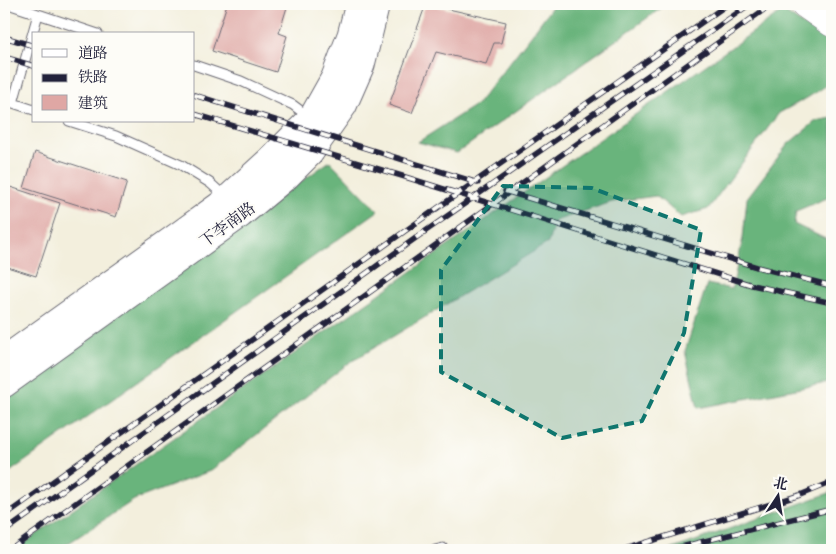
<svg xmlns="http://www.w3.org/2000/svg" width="836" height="554" font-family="Cardo,'Noto Serif SC',serif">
	<rect width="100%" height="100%" fill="#fdfcf7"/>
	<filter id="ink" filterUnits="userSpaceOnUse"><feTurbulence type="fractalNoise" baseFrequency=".02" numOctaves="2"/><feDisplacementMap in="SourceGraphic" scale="10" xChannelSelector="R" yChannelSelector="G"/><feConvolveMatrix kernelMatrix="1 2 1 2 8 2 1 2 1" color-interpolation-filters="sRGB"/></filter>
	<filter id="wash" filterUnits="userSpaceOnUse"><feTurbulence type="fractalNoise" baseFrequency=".0096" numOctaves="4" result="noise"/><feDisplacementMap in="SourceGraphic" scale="20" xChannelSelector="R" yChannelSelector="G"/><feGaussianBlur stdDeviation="1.12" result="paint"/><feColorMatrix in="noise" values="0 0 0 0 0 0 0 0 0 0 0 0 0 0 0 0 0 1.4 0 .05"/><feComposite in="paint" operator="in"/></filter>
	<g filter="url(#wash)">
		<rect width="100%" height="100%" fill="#f3efdd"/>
		<path fill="#69b47c" stroke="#466b5c" d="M554,4H667L457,153L418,142L477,104L532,34Z
			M783,11L832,45V82L807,98L779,113L708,209L681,217L656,196L612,202L555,221L548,243L349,363L210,471L134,500L58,550H14Z
			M832,118V196L796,211L794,224L832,242V382L698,408L685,351L707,284L732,289L743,238L747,198L788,144L816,121Z
			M330,161L378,211L4,476V392Z
			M832,492V550H670Z"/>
		<g id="blocks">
			<path fill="#dfa7a4" d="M227,4H288L279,33L287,36L276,72L212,51Z
				M426,4L506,22L501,43H494L486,64L436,52L412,113L389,105Z
				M35,152L127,182L116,217L24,188Z
				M4,185L60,203L36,276L4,266Z"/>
		</g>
	</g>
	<g filter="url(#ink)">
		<use href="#blocks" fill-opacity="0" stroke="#6b6a74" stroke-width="1"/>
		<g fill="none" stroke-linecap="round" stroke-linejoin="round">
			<defs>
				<path id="service" d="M8,4L98,34
					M194,65L241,81L293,105L301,111
					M4,100L34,110
					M13,103L38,14
					M69,121L116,136L181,165L210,183L221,193L227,195
					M435,550L443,548"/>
				<path id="secondary" d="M4,359L179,234L223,202L270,159L311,118L334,77L350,35L358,4
					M4,385L241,215L288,176L310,154L344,106L362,65L377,4"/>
				<path id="motorway" d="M805,4L832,23"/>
			</defs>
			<use href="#service" stroke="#6b6a74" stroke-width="11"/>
			<use href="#secondary" stroke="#6b6a74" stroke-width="27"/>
			<use href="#motorway" stroke="#6b6a74" stroke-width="29"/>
			<use href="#service" stroke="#fff" stroke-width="9"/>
			<use href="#secondary" stroke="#fff" stroke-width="25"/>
			<use href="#motorway" stroke="#fff" stroke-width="28"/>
			<defs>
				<path id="rail" d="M4,37L34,46
					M4,57L34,66
					M194,95L478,183
					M194,114L402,176L752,285L832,303
					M505,191L757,267L832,286
					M4,516L412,226L728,4
					M4,532L420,235L750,4
					M10,550L772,4
					M622,550L800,495L832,482
					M669,550L832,509"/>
			</defs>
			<use href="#rail" stroke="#22223b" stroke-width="5.5"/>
			<use href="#rail" stroke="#fdfcf7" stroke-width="4" stroke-dasharray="11" stroke-linecap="butt"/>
		</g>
	</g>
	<path fill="#0f766e" fill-opacity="0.2" stroke="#0f766e" stroke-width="4" stroke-dasharray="10 6" stroke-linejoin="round" d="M503,186L592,188L701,230L684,333L642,421L562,438L441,372V270Z"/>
	<g text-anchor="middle" stroke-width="4.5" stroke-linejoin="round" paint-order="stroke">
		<g font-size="16" fill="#22223b" stroke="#fdfcf7">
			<text transform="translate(227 224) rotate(-36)" y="6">下李南路</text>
		</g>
	</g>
	<rect width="836" height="554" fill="none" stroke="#fdfcf7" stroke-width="20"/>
	<rect x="32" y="32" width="162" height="90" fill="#fdfcf7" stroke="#a5a5ac"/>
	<rect x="42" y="49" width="25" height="8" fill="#ffffff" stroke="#a5a5ac"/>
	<text x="78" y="58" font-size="15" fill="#22223b">道路</text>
	<rect x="42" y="74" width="25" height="8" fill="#22223b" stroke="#a5a5ac"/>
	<text x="78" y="82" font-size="15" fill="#22223b">铁路</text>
	<rect x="42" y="95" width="25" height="15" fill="#dfa7a4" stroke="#a5a5ac"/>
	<text x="78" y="108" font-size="15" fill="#22223b">建筑</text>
	<g transform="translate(778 496) rotate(12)" stroke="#fdfcf7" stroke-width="4" paint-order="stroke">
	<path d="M0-4L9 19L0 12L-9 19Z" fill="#22223b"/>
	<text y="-8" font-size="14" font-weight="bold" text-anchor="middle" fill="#22223b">北</text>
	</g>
</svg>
